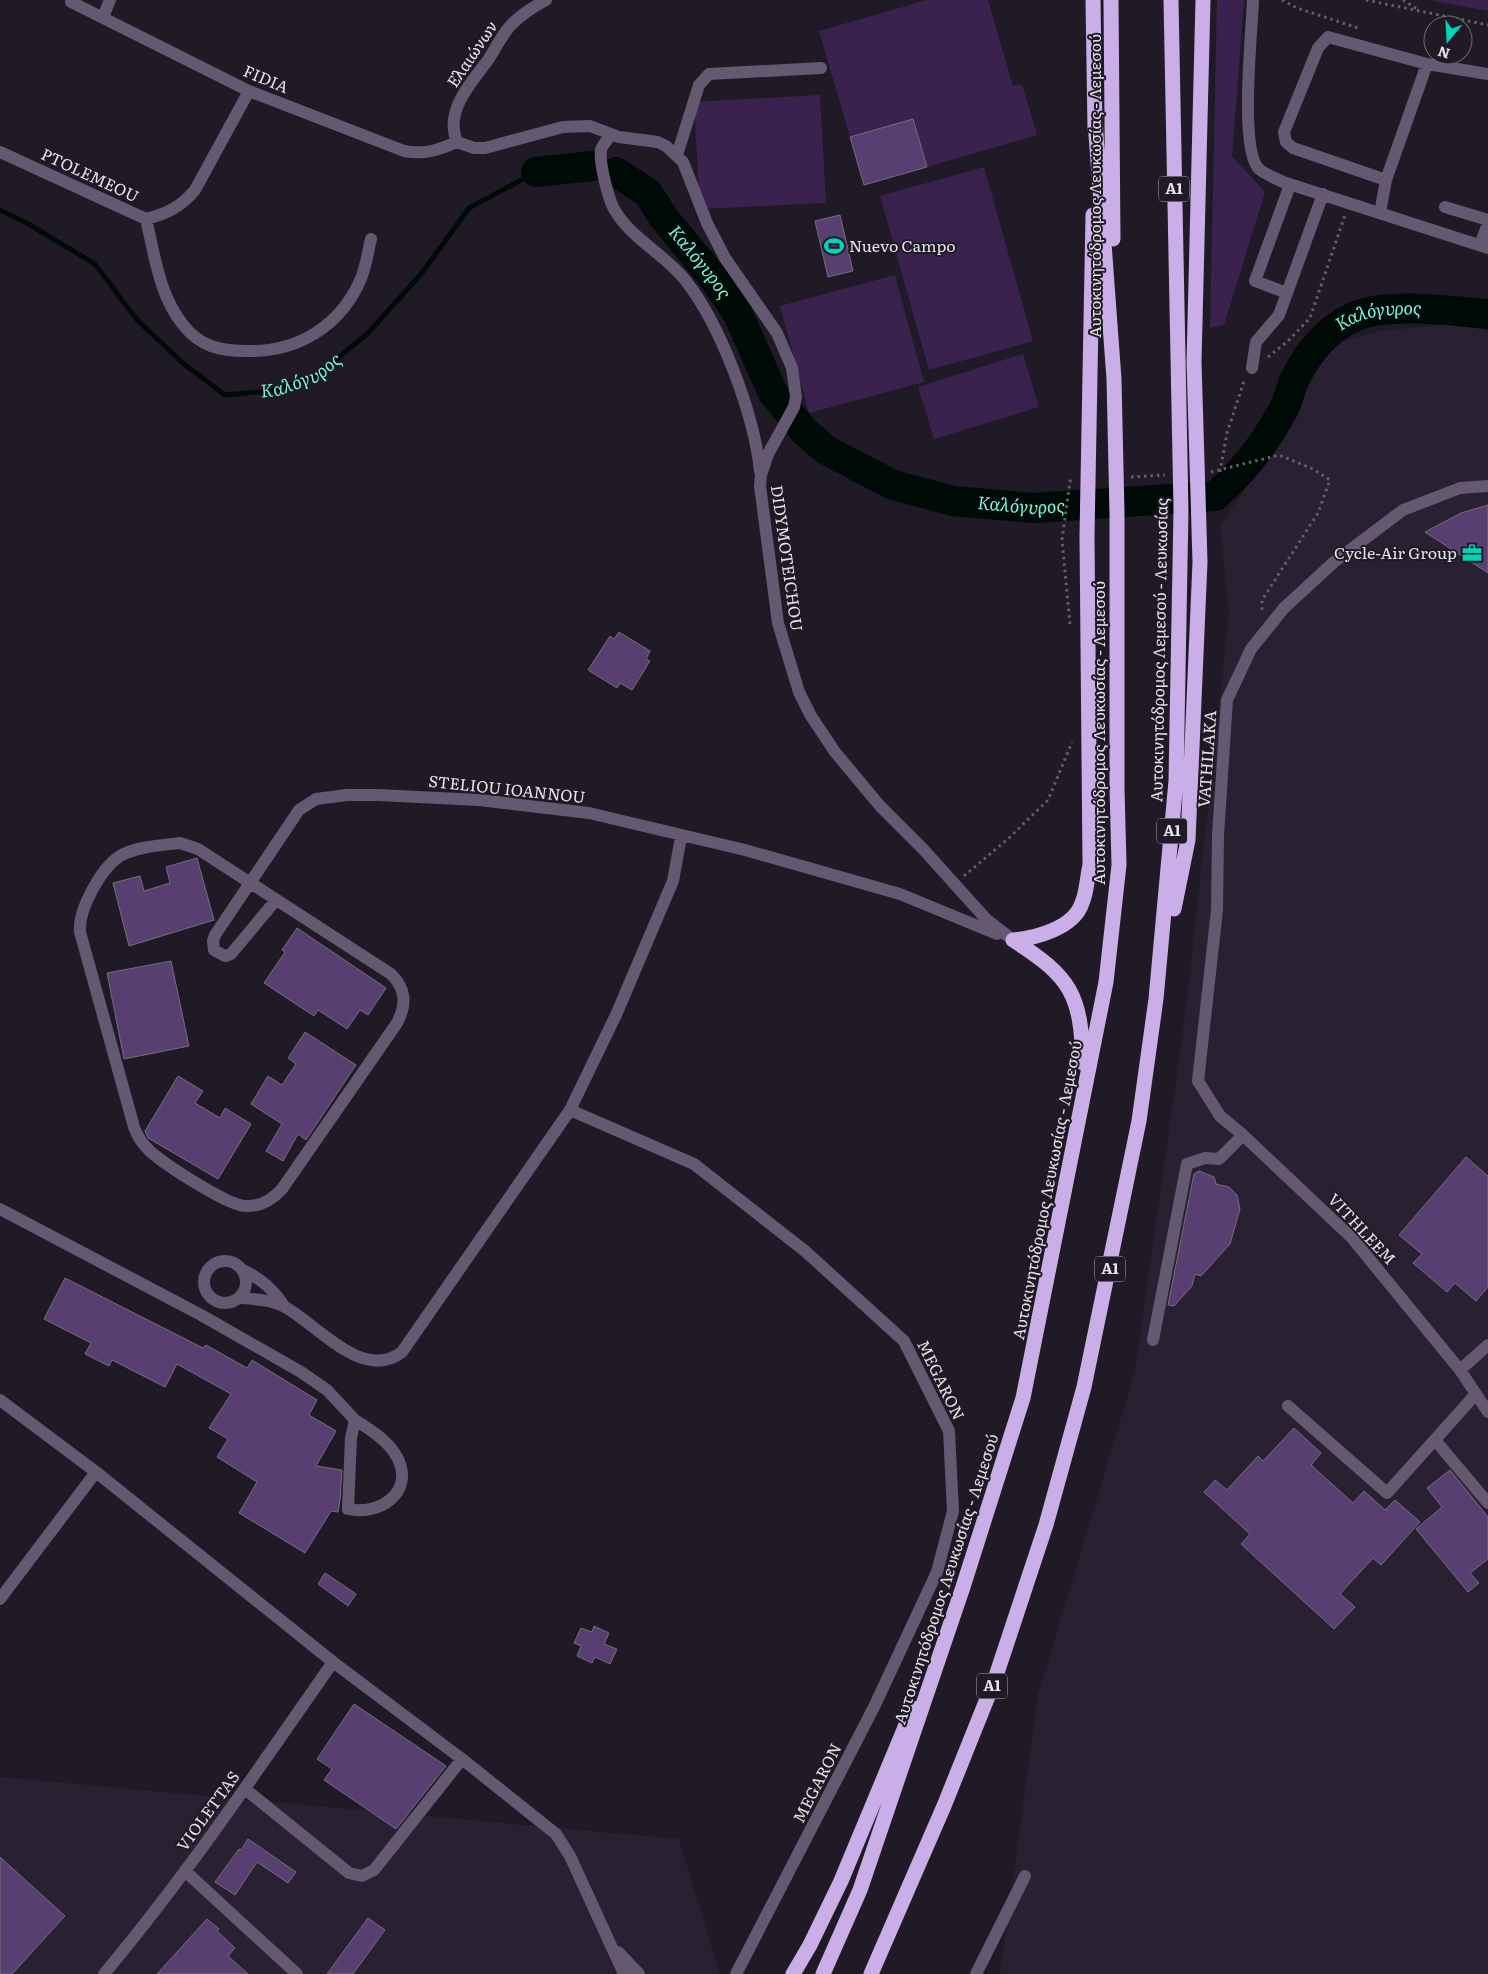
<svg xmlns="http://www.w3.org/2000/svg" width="1488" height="1974" font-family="Literata,serif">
	<rect width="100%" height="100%" fill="#201a26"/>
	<path fill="#292132" d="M1465,323L1488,332V1974H1000L1038,1695L1135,1371L1186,1009L1229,613L1220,526L1280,437L1328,345L1379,331Z
		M0,1777L679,1839L720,1974H0Z"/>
	<path fill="#39224e" d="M927,0H988L1013,86L1022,84L1037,135L927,167L850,137L819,31Z
		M1217,0H1244L1232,156L1265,192L1224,325L1210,328Z
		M1429,0H1488V11Z
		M820,95L826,203L700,209L694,102Z
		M984,167L1033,341L929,370L880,196Z
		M895,275L924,382L809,413L780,306Z
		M1023,354L1039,407L934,439L918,387Z"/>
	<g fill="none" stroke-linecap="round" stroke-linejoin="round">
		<path stroke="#000a06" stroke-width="5" id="s1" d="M0,210L25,222L95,264L137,320L184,364L225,395L277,390L316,376L368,333L422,273L469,208L536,172"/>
		<g stroke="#000a06" stroke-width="30">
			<path d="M536,172L592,166"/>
			<path id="s2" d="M616,172L648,193L663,217L715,280L738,314L773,393L805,432L826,450L893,485L953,501L1034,508L1215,496C1243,472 1266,442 1283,410C1288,401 1290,390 1294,381C1309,348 1337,317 1374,311C1411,305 1451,311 1488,314"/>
		</g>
	</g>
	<path fill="#583f71" stroke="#746d7b" d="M913,119L927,167L864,185L850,137Z
		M840,215L853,271L828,277L815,221Z
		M1488,505V573L1425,532L1461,513Z
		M619,632L650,651L646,659L650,661L632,690L620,683L617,688L588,670L610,636L614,639Z
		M197,858L214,920L129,946L113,883L140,876L144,891L170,883L166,867Z
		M297,928L386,988L368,1015L360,1010L347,1029L318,1010L314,1016L264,983L285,952L282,950Z
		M171,961L189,1046L124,1059L107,973Z
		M305,1032L356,1065L306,1140L298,1134L283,1161L266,1151L282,1124L251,1104L268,1076L282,1085L296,1064L288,1058Z
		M178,1076L203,1091L195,1103L220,1118L225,1108L251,1124L218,1179L148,1138L145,1131Z
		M1466,1157L1488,1176V1287L1476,1301L1455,1283L1447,1292L1413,1263L1422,1254L1399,1235Z
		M1199,1171L1214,1177L1216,1184L1229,1187L1237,1195L1240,1209L1230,1244L1201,1276L1195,1274L1192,1286L1174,1306L1168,1305L1194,1174Z
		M65,1278L203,1348L206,1345L247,1368L252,1360L317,1400L309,1415L336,1431L316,1466L342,1470L340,1500L338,1512L331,1511L305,1553L239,1513L257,1482L217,1457L228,1439L209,1428L231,1394L177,1364L165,1387L112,1360L109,1366L85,1354L91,1343L44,1319Z
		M1294,1428L1321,1453L1311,1465L1353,1503L1364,1491L1385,1510L1395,1500L1420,1522L1381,1565L1373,1558L1340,1594L1355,1607L1334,1629L1241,1544L1250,1534L1204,1492L1215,1480L1227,1490L1258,1456L1263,1461Z
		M1450,1470L1488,1517V1559L1470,1573L1479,1583L1468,1592L1416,1529L1442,1507L1427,1488Z
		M325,1573L356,1594L348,1606L318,1584Z
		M594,1626L609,1633L604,1644L617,1649L610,1664L595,1657L592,1663L577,1656L581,1646L574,1643L581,1628L592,1632Z
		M354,1704L446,1766L396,1829L324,1780L332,1769L317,1759Z
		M248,1839L296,1872L288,1883L257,1862L235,1895L215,1882L239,1849L241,1850Z
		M0,1857L65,1916L12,1974H0Z
		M368,1918L385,1930L353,1974H327Z
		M207,1919L219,1929L217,1931L235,1948L228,1956L248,1974H157Z"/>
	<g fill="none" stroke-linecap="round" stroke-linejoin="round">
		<path stroke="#645f69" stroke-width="3" stroke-dasharray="2.5 4" stroke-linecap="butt" d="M1282,0L1297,8L1361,29
			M1366,0L1488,25
			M1403,0L1417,9
			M1268,357L1288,341L1310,318L1345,215
			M1211,472L1279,455L1313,469L1330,480L1318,513L1262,600V612
			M1220,472L1227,433L1245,378
			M1131,477L1165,475
			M1070,624L1062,540L1070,481H1072
			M964,876L1009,838L1048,800L1072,742"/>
		<path stroke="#645970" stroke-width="12" d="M1253,0C1252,31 1239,150 1259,169C1265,174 1275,178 1283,182L1488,248
			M71,2L249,91L404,151C425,155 438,150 457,142
			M103,17L110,0
			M611,135C608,139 602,145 601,150C599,162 608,198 614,209C631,239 665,254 686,281C721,326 754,414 760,471
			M457,142L474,148H485L563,127L590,126L619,137L658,142L666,146L683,162L707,223L725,258L777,333L792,368L796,397L794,407L768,454L761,475L760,486L778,623L799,692L811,716L835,752L880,806L924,850L986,919L1013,940
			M457,142C444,111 471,83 488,60C496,48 502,34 512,24C522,14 533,7 546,0
			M0,152L146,219C166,214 181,207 195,190L249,91
			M677,155L699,85L709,74L821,68
			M1386,180L1293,148L1286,142L1284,132L1318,48L1328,37L1427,64L1488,74
			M1445,207L1488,220
			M1380,213L1386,180L1427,64
			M146,219C155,256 159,296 184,326C200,346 220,351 245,351C297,353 342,326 362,276C366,265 368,252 371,239
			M1480,245L1488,224
			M1287,293L1255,281L1290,185
			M1252,368L1256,342L1279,315L1323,194
			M1488,486L1460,488L1403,510L1334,562L1284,608L1251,649L1227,700L1218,835L1217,910L1198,1081L1220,1116L1243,1135L1352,1238L1460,1370L1488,1412
			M180,843L198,849L391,974C406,989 407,1004 397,1023L282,1189C272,1200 260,1207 245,1206C227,1205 158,1161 146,1147C140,1141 137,1135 134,1127L80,932C78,910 101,868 120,856C135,847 162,845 180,843Z
			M276,900L231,954L225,956L214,950L213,941L215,935L299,810L316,799L347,795H378L479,800L589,813L745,850L900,894L997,934
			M570,1110L694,1164L805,1251L904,1341L949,1431L953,1511L937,1572L874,1707L736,1974
			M0,1209L201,1315L301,1372L327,1390L355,1420
			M204 1282a21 21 0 1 1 42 0a21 21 0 1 1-42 0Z
			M243,1270C261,1279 273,1289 284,1306
			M240,1298C254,1299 272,1300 285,1307C319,1326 363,1382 402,1352L570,1110L616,1015L673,881L681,837
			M1153,1340L1187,1164L1205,1158L1219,1159L1243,1135
			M1460,1370L1488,1345
			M0,1400L96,1472L333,1662L462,1759L556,1834L570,1856L624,1974
			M1288,1406L1387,1493L1475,1395
			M355,1420C371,1430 390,1442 398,1459C414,1493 379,1516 348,1509L351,1438Z
			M1435,1440L1488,1503
			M0,1599L96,1472
			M245,1789L349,1873L362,1876L374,1870L462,1759
			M185,1871L297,1974
			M618,1952L639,1974
			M104,1974C187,1875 259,1768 333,1662
			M976,1974L1025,1876"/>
		<path stroke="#c9aee8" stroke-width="15" d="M1093,0L1095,130
			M1111,0L1113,239
			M1174,909L1188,840L1200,562L1194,362L1203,0
			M1013,940C1036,938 1074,928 1082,903C1087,892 1087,877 1090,865L1087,536L1093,215
			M1013,940C1071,977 1081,994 1083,1063
			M793,1974L810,1945L841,1881L913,1708
			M823,1974L860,1890L963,1587L1023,1398L1106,982L1119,865L1117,788V513L1114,379L1095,121
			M871,1974L944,1806L995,1679L1046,1525L1084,1387L1139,1121L1156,999L1176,781L1181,510L1171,0"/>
	</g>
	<defs>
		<symbol id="stadium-bare" viewBox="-9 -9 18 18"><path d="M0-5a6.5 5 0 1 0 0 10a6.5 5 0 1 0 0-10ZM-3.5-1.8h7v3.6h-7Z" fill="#00d5b7" stroke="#201a26" stroke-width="2.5" paint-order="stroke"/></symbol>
		<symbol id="office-bare" viewBox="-9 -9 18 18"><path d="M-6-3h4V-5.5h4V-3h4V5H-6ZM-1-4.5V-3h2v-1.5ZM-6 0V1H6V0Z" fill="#00d5b7" stroke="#201a26" stroke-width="2.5" paint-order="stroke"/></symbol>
	</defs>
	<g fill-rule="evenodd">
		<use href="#stadium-bare" x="820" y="232" width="28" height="28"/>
		<use href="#office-bare" x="1458" y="539" width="28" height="28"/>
	</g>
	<g text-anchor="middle" stroke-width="4" stroke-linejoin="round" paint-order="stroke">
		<g fill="#201a26" stroke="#aba6af" stroke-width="1">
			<rect x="1159" y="176.5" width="30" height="25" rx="4"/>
			<rect x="1157" y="818.5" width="30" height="25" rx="4"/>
			<rect x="1095" y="1256.5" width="30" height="25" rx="4"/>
			<rect x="977" y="1673.5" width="30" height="25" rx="4"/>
		</g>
		<g font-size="15" font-weight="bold" fill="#e6e2ea">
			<text x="1174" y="194">A1</text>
			<text x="1172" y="836">A1</text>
			<text x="1110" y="1274">A1</text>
			<text x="992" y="1691">A1</text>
		</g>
		<g font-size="16" fill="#e6e2ea" stroke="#201a26">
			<text transform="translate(472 54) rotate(-56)" y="6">Ελαιώνων</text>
			<text transform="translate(266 79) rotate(23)" y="6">FIDIA</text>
			<text transform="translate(90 175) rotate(25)" y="6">PTOLEMEOU</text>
			<text transform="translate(1095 186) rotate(-90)" y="6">Αυτοκινητόδρομος Λευκωσίας - Λεμεσού</text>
			<text transform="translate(787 558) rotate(82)" y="6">DIDYMOTEICHOU</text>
			<text transform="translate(1159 650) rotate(-89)" y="6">Αυτοκινητόδρομος Λεμεσού - Λευκωσίας</text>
			<text transform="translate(1099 733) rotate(-90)" y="6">Αυτοκινητόδρομος Λευκωσίας - Λεμεσού</text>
			<text transform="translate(1207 759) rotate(-86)" y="6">VATHILAKA</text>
			<text transform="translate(507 789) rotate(6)" y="6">STELIOU IOANNOU</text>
			<text transform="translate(1047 1190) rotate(-79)" y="6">Αυτοκινητόδρομος Λευκωσίας - Λεμεσού</text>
			<text transform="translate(1362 1229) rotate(47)" y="6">VITHLEEM</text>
			<text transform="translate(941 1380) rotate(64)" y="6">MEGARON</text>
			<text transform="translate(946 1579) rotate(-72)" y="6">Αυτοκινητόδρομος Λευκωσίας - Λεμεσού</text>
			<text transform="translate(817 1783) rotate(-63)" y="6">MEGARON</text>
			<text transform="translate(208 1811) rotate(-54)" y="6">VIOLETTAS</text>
		</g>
		<g font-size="16" fill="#e6e2ea" stroke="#201a26" text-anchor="start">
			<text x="849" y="252">Nuevo Campo</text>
			<text x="1457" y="559" text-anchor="end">Cycle-Air Group</text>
		</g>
		<g font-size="18" font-style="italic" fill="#7cf5db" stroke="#201a26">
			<text dy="6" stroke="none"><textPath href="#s2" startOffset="125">Καλόγυρος</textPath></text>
			<text dy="6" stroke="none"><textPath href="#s2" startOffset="1010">Καλόγυρος</textPath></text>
			<text dy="6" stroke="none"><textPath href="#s1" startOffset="375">Καλόγυρος</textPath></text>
			<text dy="6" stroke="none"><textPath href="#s2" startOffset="560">Καλόγυρος</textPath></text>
		</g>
	</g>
	<g transform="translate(1448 40) rotate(198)"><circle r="24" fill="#201a26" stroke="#6f6a74"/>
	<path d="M0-4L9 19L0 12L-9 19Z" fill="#00d5b7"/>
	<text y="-8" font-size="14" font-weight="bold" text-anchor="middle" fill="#e6e2ea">N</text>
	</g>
</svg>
